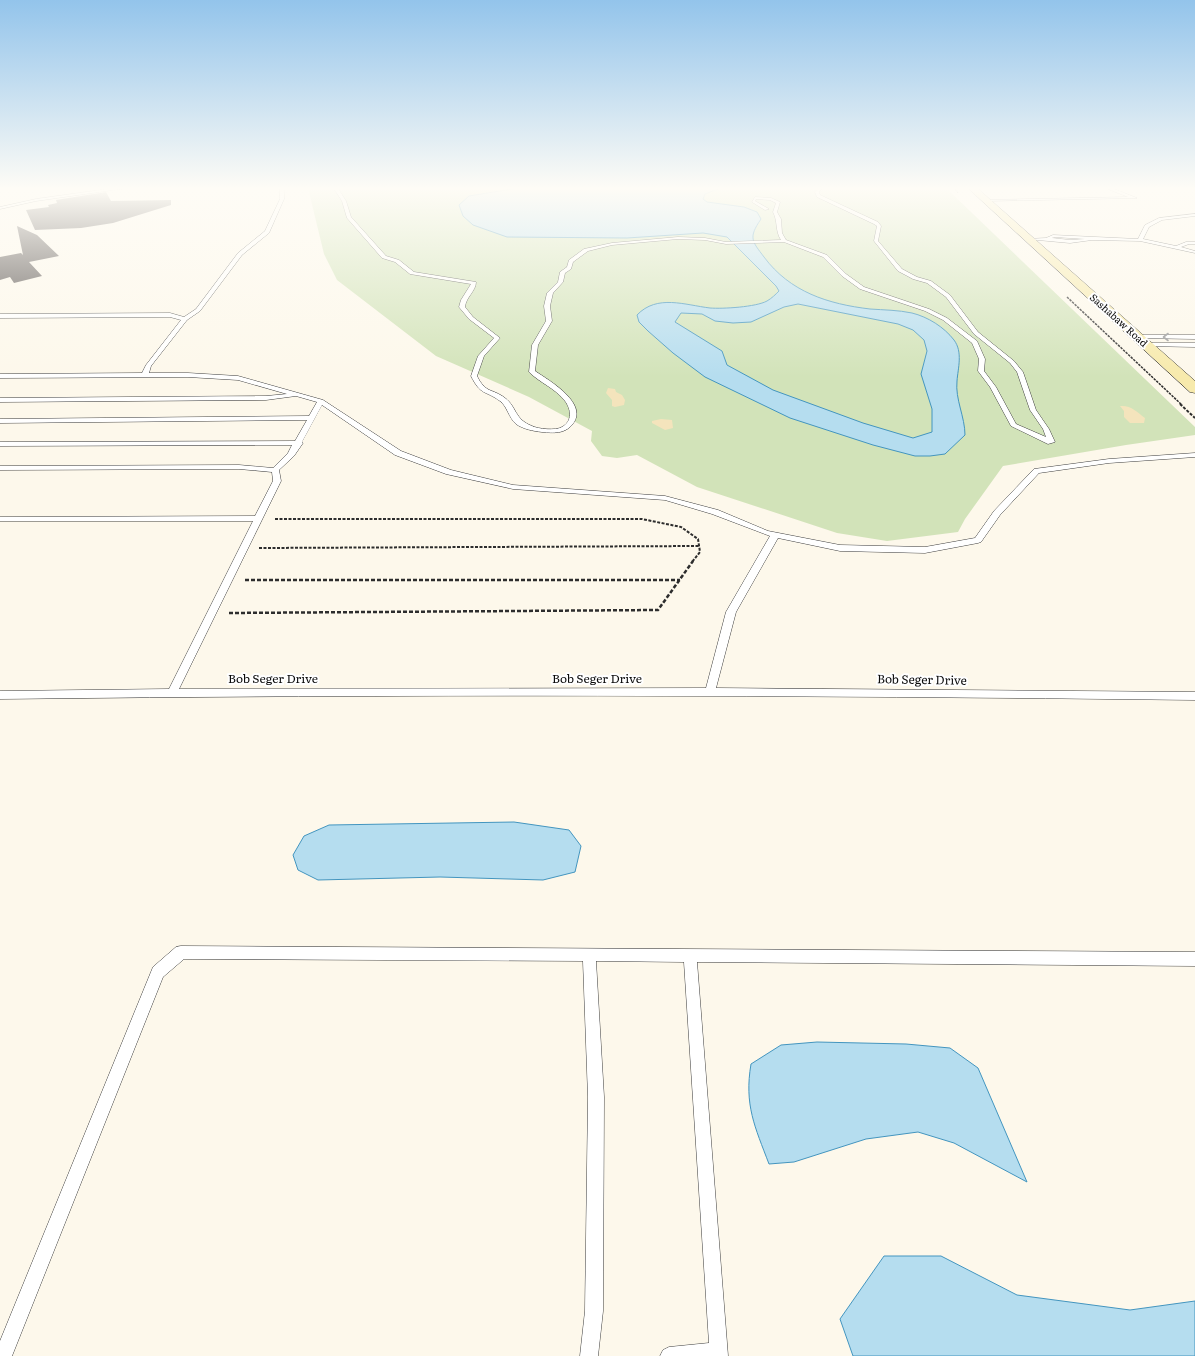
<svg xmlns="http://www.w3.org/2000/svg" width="1195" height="1356" font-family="Literata,serif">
	<rect width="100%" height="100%" fill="#fdf8eb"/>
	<path fill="#d2e3b9" d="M313,187H945L1195,427V435L1126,445L1003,466L965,519L958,532L887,541L837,533L697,487L637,455L617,458L602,456L591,441L592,431L529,397L436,356L337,280L324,254L309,192Z"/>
	<path fill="#f4e4bc" d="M608,388L615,389L616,392L622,395L625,400L624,405L615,407L612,406V400L606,393Z
		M1120,406C1131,405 1137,412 1145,418L1144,423H1130L1124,417V411Z
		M661,419L672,420L673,428L665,430L652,423V421Z"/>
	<path fill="#b5ddef" stroke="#4395bf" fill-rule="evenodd" d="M524,187H723L705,194L703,199L707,202L744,207L757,212L761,219C748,238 752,241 764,257C790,292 828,304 870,309C884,310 898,310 912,313C928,317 944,327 954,340C963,352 958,368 957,381C955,399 965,417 965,435L945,454L930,456H915L873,445L790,418L705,377L673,353L648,331L639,322L637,315C657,294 685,305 710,308C723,309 756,307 767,301C772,298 775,295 779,291L776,286L727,237L703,233L627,238L507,237L473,225L463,216L459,205L469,196ZM798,304L898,324L913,330L924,340L927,351L921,374L932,409V432L913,438L863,423L773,390L727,365L722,351L675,322L681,313L702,314L715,321L733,323L751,322L784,307Z
		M514,822L569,830L581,846L575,872L543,880L440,877L318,880L298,870L293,855L304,836L329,825Z
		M817,1042L906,1044L950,1048L978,1068L1027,1182L954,1143L918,1132L866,1139L794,1162L769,1164C755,1127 744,1105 751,1064L781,1045Z
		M884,1256H941L1017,1295L1130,1310L1195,1301V1356H853L840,1319Z"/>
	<path fill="#524c49" d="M106,192L111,201L171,200V205L113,223L81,228L35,230L26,210L49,207L48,205L57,203L56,200Z
		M17,226L37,235L59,256L29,262L42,276L14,283L10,277L0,280V257L21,253L23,255Z"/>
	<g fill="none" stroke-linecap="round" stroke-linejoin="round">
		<defs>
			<path id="lane" d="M122,187H134L36,201L0,209V207L36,199Z
				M280,187H284V199L269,233L242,255L200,311L187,320L151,366L149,373H188L238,376L323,400L401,451L451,470L513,485L665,496L718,510L768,531L840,545L925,547L975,538L994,511L1034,469L1109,459L1195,453V457L1109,463L1039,473L1000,515L981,542L978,543L925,553L840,551L778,538L736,612L716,688L1195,692V700C797,695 398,694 0,699V691L169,689L253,521H0V517L255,516L273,481L272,472L239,469L0,470V466L239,465L273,468L288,453L292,445L0,446V442L295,441L307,420L0,423V419L309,416L317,402L296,396L266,400L0,402V398L266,396L287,394L238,380L188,377L0,378V374L142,373L146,365L181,320L170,317L0,318V314L170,313L184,317L196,309L238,253L265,231L280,199ZM322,405L395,455L446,474L513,489L665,500L712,514L770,536L726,612L706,688L179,689L281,481L279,470L294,456L303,443L302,442Z
				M333,187H337L346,201L351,217L386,256L399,260L414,272L476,282C476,291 466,297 465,307L473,317L500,338L484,356L477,376C486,394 492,388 505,398C517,407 514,419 532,426C538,429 556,431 562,427C573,421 571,409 565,401C555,388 540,383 529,372L532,345L546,321L544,306L547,293L558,282L560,272L567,267L569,260L584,249L612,243L678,237L705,238L726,242L781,240C775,231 778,221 773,212L776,203L770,200L756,199L755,201L769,209L765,210L752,202L755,197L771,198L780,202L777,212L781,219L782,233L786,240L827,255L846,274L864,287L929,309L947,318L977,341L985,359L984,371L996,387L1016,424L1046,437L1043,429L1030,410L1017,372L1010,363L974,334L946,297L927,283L913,279L898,271L874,241L877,226L874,224L817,197L815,192L819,187H823L819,192L820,195L878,222L881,226L878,241L902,269L917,277L931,281L950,295L978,332L1014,361L1023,372L1036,410L1049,429L1055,442L1048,444L1011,426L990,387L978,371L979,359L972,343L943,320L925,311L860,289L842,276L823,257L784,242L726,244L705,240L678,239L612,245L588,251L573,262L571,269L565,273L563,282L553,293L550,306L552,321L538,345L535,371C550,381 590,404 572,425C564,434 554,433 542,432C533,431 523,429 516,424C509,418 507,406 500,401C485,390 481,396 471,376L478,356L494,338L469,319L459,307L461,300L471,284L410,274L395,262L382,258L347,218L342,201Z
				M1103,187H1109L1137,198L986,201L984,200L1128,197Z
				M1195,214V216L1162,220L1149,227L1143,239L1176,246L1186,242H1195V244H1189L1181,247L1195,251V253L1140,241L1092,240L1070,243L1027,239L1046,238L1053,235L1138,239L1145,225L1159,218ZM1054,237L1085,239L1070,240L1052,238Z
				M1138,335H1195V339L1136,338V336Z
				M1147,343H1195V347L1145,346L1144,345Z
				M181,946L1195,952V966L697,962L728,1356H660L663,1350L669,1347L709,1343L684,962L596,961L604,1097L603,1311L598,1356H580L585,1311L588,1097L583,961L184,959L163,977L12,1356H0V1341L153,967L176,947Z"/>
			<path id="secondary" d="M967,187H976L1195,381V393L1190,392Z"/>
		</defs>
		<use href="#lane" stroke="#3e3e3e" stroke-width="1"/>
		<use href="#secondary" stroke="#2d2d2d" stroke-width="1"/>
		<path stroke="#2d2d2d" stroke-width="1" stroke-dasharray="2 1" stroke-linecap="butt" d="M953,187L958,193"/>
		<path stroke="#2d2d2d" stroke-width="1.5" stroke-dasharray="2.5 1" stroke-linecap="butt" d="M1067,297L1182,405"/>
		<path stroke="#2d2d2d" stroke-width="2" stroke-dasharray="3 1.5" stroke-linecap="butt" d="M1180,404L1195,418
			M275,519H642L681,527L698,539L700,552L692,562
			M259,548L699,546"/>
		<path stroke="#2d2d2d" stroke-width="2.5" stroke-dasharray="4 2" stroke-linecap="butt" d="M245,580H680
			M229,613L658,610L693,561"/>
		<use href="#lane" fill="#fff" fill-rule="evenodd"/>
		<use href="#secondary" fill="#f7eaac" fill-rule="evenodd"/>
	</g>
	<defs><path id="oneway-chevron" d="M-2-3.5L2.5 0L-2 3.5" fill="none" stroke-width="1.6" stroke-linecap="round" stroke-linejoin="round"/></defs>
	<use stroke="#9d9d9d" href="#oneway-chevron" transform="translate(1166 337) rotate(-180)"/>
	<linearGradient id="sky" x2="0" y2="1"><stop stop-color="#93c4eb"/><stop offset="0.5" stop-color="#fefcf6"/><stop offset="1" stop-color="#fefcf6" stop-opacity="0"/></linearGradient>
	<rect width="1195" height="377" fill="url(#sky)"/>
	<g text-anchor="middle" stroke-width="4" stroke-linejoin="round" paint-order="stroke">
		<g font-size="10" fill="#0b0b0b" stroke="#fff">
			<text transform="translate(1119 320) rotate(42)" y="4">Sashabaw Road</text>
		</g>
		<g font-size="12" fill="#0b0b0b" stroke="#fff">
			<text x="273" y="683">Bob Seger Drive</text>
			<text x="597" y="683">Bob Seger Drive</text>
			<text transform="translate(922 680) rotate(1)" y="4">Bob Seger Drive</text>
		</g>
	</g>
</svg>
